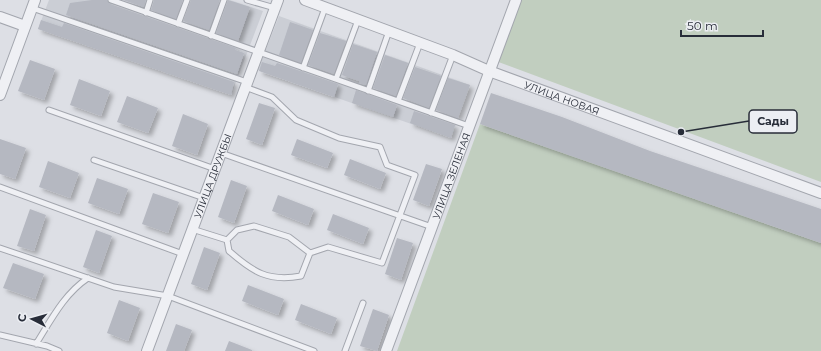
<svg xmlns="http://www.w3.org/2000/svg" width="821" height="351" font-family="Montserrat,sans-serif">
	<defs>
		<filter id="shadow"><feDropShadow dx="3.5" dy="3.5" stdDeviation="2" flood-color="#0004"/></filter>
	</defs>
	<rect width="100%" height="100%" fill="#dddfe5"/>
	<path fill="#cbced5" d="M49,0H230L263,11L231,95L38,29Z
		M279,16L470,85L451,138L258,70Z"/>
	<path fill="#c1cebf" d="M515,0H821V182L493,60Z
		M480,124L821,243V351H397Z"/>
	<path fill="#b5b8c1" filter="url(#shadow)" d="M92,0H107L110,4L236,48L235,50L244,53L237,74L66,15L70,3Z
		M123,0H146L144,7Z
		M154,0H183L176,19L151,10Z
		M191,0H220L209,30L183,21Z
		M228,0L250,7L238,41L216,33Z
		M41,20L62,27L64,23L234,82L231,95L38,29Z
		M290,22L313,30L301,63L279,55Z
		M320,33L346,41L334,74L308,65Z
		M353,44L377,52L366,85L359,83V81L342,75Z
		M385,55L408,63L396,96L373,88Z
		M30,60L55,69L44,100L18,91Z
		M262,62L275,66L277,63L338,84L334,97L259,71Z
		M415,67L441,76L429,108L403,98Z
		M448,78L470,85L458,118L436,110Z
		M79,79L110,91L101,116L70,105Z
		M356,90L397,105L393,117L352,103Z
		M491,93L562,117L650,151L821,209V243L480,124Z
		M127,96L158,108L148,133L117,122Z
		M259,103L275,108L262,145L246,139Z
		M414,111L455,125L451,138L410,123Z
		M183,114L208,124L197,155L172,146Z
		M0,139L26,148L15,179L0,174Z
		M297,139L333,153L327,168L291,155Z
		M350,159L386,173L380,189L344,175Z
		M48,161L79,173L70,198L39,187Z
		M426,164L442,169L429,206L413,200Z
		M97,178L128,189L119,214L88,203Z
		M231,180L247,186L234,223L218,217Z
		M153,193L179,202L168,233L142,224Z
		M278,195L314,209L308,225L272,211Z
		M30,209L46,215L34,251L17,246Z
		M333,214L369,228L363,244L327,230Z
		M96,230L112,236L99,273L83,267Z
		M397,238L413,243L401,280L385,274Z
		M204,247L220,253L207,290L191,284Z
		M13,263L44,274L35,299L3,288Z
		M248,285L284,299L278,315L242,301Z
		M119,300L140,308L128,341L107,333Z
		M301,304L337,318L331,334L295,320Z
		M373,309L389,315L377,351L360,346Z
		M176,324L192,330L184,351H166Z
		M229,341L252,350V351H225Z"/>
	<g fill="none" stroke-linecap="round" stroke-linejoin="round">
		<defs>
			<path id="lane" d="M111,0L469,126
				M247,0L275,8
				M32,8L247,82
				M146,13L150,0
				M178,24L187,0
				M211,36L224,0
				M303,68L325,8
				M336,79L358,20
				M245,87L272,97L296,120L339,138L380,147L387,165L415,175L382,263L328,247L310,253
				M368,91L389,31
				M398,101L420,43
				M49,110L215,169
				M431,113L453,55
				M221,153L432,227
				M94,160L204,198
				M0,187L183,254
				M254,226L289,237L310,253L301,276C268,282 253,272 229,251L227,240L237,230Z
				M192,229L227,240
				M0,248L114,287L168,296L314,351
				M0,335L47,346L59,351
				M36,344C51,320 64,294 88,278
				M345,351L363,303"/>
			<g id="street">
				<path id="s1" d="M305,0L453,55L489,71L821,193"/>
				<path d="M0,17L25,26"/>
				<path d="M0,95L35,0"/>
				<path id="s2" d="M147,351L278,0"/>
				<path id="s3" d="M386,351L516,0"/>
			</g>
		</defs>
		<use href="#lane" stroke="#a3a6ae" stroke-width="7"/>
		<use href="#street" stroke="#a3a6ae" stroke-width="12"/>
		<use href="#lane" stroke="#eff0f4" stroke-width="5"/>
		<use href="#street" stroke="#eff0f4" stroke-width="10"/>
	</g>
	<g text-anchor="middle" stroke-width="3.5" stroke-linejoin="round" paint-order="stroke">
		<g font-size="10" fill="#282d39" stroke="#eceef3">
			<text dy="4" stroke="none"><textPath href="#s1" startOffset="275">УЛИЦА НОВАЯ</textPath></text>
			<text dy="4" stroke="none"><textPath href="#s2" startOffset="187">УЛИЦА ДРУЖБЫ</textPath></text>
			<text dy="4" stroke="none"><textPath href="#s3" startOffset="187">УЛИЦА ЗЕЛЕНАЯ</textPath></text>
		</g>
	</g>
	<path fill="none" stroke="#282d39" stroke-width="1.5" d="M681 132L749 121"/>
	<circle fill="#282d39" stroke="#eceef3" stroke-width="1.5" cx="681" cy="132" r="4"/>
	<rect fill="#eceef3" stroke="#282d39" stroke-width="1.5" x="749" y="110" width="48" height="23" rx="4"/>
	<g font-size="11" text-anchor="middle" font-weight="bold" fill="#282d39">
		<text x="773" y="125">Сады</text>
	</g>
	<g transform="translate(32 319) rotate(276)" stroke="#eceef3" stroke-width="3" paint-order="stroke">
	<path d="M0-3L7 15L0 10L-7 15Z" fill="#282d39"/>
	<text y="-6" font-size="11" font-weight="bold" text-anchor="middle" fill="#282d39">С</text>
	</g>
	<path d="M681 30v6h82v-6" fill="none" stroke="#282d39" stroke-width="2"/>
	<text x="687" y="30" font-size="12" fill="#282d39" stroke="#eceef3" stroke-width="3" paint-order="stroke">50 m</text>
</svg>
